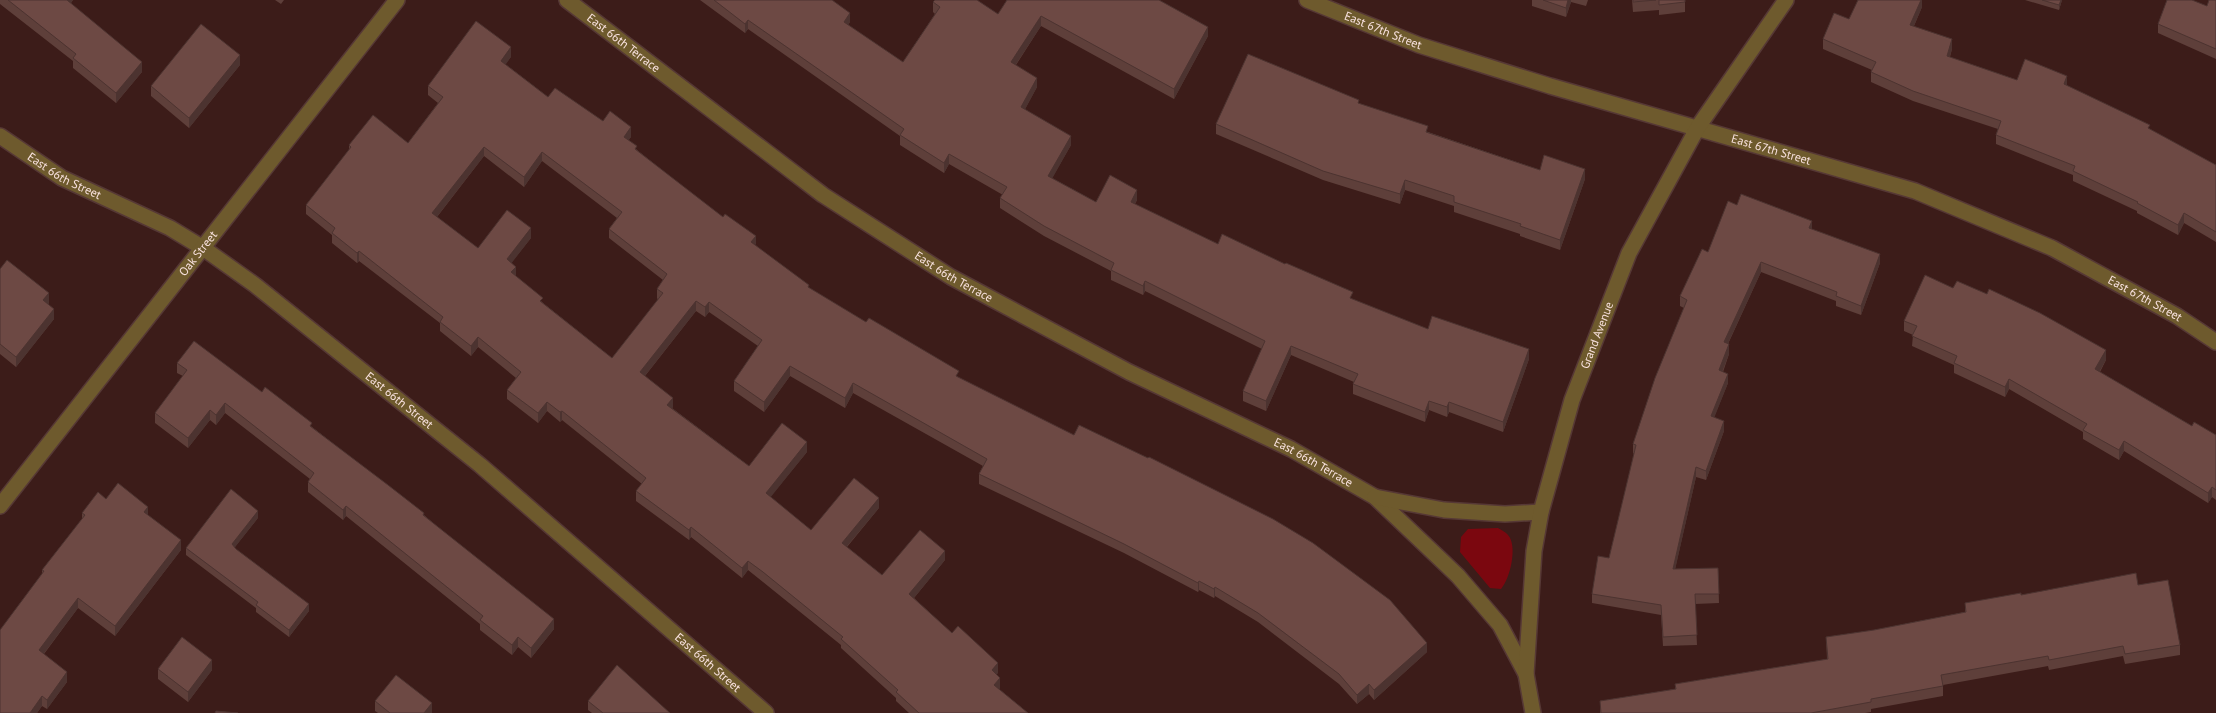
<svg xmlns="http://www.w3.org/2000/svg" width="2216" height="713" font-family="'PT Sans',sans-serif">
	<rect width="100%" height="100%" fill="#3c1c19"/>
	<path fill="#7b070f" d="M1498,528C1501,530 1506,532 1508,535C1518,546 1510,579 1501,589L1490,588L1460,552L1461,537L1468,529Z"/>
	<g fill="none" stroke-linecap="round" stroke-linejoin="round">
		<defs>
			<g id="street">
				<path id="s1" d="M567,0L823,195L951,277L1129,372L1291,449L1375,497L1458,576L1500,625L1526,674"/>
				<path id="s2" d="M1307,0L1419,45L1550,86L1915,191L2052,248L2177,316L2216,342"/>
				<path id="s3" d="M0,136L62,178L170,228L203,248L255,285L480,465L766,713"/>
				<path d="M1375,497L1444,510L1505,514L1541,512"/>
				<path id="s4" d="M0,506L397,0"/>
				<path id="s5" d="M1533,713L1526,674L1534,551L1541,512L1572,400L1629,253L1698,127L1786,0"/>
			</g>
		</defs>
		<use href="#street" stroke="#563835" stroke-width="18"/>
		<use href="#street" stroke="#6e5a2d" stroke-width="15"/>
	</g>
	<path fill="#5e3f3a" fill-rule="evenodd" d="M0,0H73L71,3L142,72L116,103L73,68V61L0,4Z
		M275,0H284L281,4Z
		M700,0H832L850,22L848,25L903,62L935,14L933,12V2L998,14L1007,0L1208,36L1174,99L1041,26L1016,65L1037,87L1025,109L1071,145L1052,178L1096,202L1137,200L1135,204L1218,244L1353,300L1428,329L1529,359L1503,432L1449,412L1447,417L1429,410L1425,422L1353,394V384L1354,382L1291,355L1266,411L1243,401V391L1262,349L1145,291L1143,295L1111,280V271L1044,236L1000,208V198L1003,195L949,164L944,173L900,145V136L748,29L745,33Z
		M1532,0H1588L1586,6L1571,2L1566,17L1532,6Z
		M1632,0H1685V12L1659,15V10L1633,12Z
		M1922,0V7L1914,26L1952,49L1950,57L2017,80L2067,86L2216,165V242L2184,223L2178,235L2137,213V211L2073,181V175L1996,144V135L1998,129L1913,101L1871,82V72L1872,70L1823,49V39L1849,19Z
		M2025,0H2062L2059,10Z
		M2216,0V59L2158,33V24L2207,6Z
		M511,57L505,64L548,97L603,121L631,137L628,140L637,150L809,288L959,378L1427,652L1374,700L1369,694L1357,704L1339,684L1258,622L1215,596L1214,598L1199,590L1198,592L1124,553L979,484V474L983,466L853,393L845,408L790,376L764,412L734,391V381L758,346L709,312L705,317L696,311L645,376L673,407L672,408L749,466L807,452L770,497L811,530L879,508L847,547L882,575L945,560L914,598L952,633L998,673L996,674L1000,688L999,689L1028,713H909L896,701V698L841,648V645L763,582L748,570L742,578L691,537L689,540L636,501V491L642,484L562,420L560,422L547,411L538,423L507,399V390L516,378L478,347L471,356L440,331V323L359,261L357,263L332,243V235L306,214V205L349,150V145L408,143L438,103L428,95V86ZM484,156L524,187L542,161L617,218L609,229V238L663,280L657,289V298L658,300L612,358L543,303L516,276L511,263L531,238L478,248L437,217Z
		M240,65L189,128L151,96V86Z
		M1359,104L1428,132L1540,170L1585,179L1560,250L1520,236V234L1454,212V206L1405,190L1400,204L1323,180L1216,134V124Z
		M1737,205L1812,230L1880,263L1861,315L1836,306V301L1761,272L1728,344L1729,354L1723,372L1728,383L1714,417L1724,431L1706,480L1696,477L1675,569L1718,568L1719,603L1695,604L1697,645L1663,646L1661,615L1592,603V594L1609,558L1634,454L1633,453V444L1684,308L1680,306V296Z
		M0,269L49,303L48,304L54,319L16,367L0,354Z
		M1904,321L2106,360L2100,372L2192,426L2216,435V500L2212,497L2208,503L2124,451L2119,460L2083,439V432L2009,389L2005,397L1954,373V365L1912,346L1913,335L1904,331Z
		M177,363L262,392L312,427L424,515L554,629L531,658L518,647L512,655L480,630V624L346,516L343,520L308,492V482L310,479L225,413L216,425L210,420L188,448L155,423V413L183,376L177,373Z
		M82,513L148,515L181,550L115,636L78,608L44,654L67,682L47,709L42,706L37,713H0L42,574V570L82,519Z
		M258,518L234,548L309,611L289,637L256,612V608L186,555V548Z
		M2138,585L2180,645V655L2125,664L2123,656L2049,670L2048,666L1943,685V696L1871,709V712L1865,713H1600V701L1675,689V684L1827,659L1826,637L1874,630L1965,612V603L2021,595Z
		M158,669L212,670L188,702L158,679Z
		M375,701L432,713H378L375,711Z
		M588,701L670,713H592L588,710Z"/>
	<path fill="#4c3330" d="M66,0H73L66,9Z
		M1568,0H1571V2L1566,17V8Z
		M1921,0H1922V7L1910,35V25Z
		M2061,0H2062L2059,10V5Z
		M850,13V22L844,32V22Z
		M1041,16V26L1011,72V62Z
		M748,20V29L745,33V24Z
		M1208,27V36L1174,99V89Z
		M1952,39V49L1947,66V56Z
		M511,47V57L501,71V61Z
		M240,55V65L189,128V118Z
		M142,62V72L116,103V93Z
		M2067,76V86L2064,84Z
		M1037,78V87L1021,117V107Z
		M631,127V137L624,147V137Z
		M1071,136V145L1048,186V176Z
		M484,147V156L432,223V213Z
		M542,152V161L524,187V177Z
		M949,154V164L944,173V163Z
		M1585,169V179L1560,250V240Z
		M1405,180V190L1400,204V194Z
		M1137,190V200L1131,211V202Z
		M2184,213V223L2178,235V225Z
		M1812,221V231L1809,228Z
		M531,228V238L507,269V259Z
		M756,236V245L751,242Z
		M359,251V261L357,263V253Z
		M1880,254V263L1861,315V306Z
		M1761,262V272L1724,352V342Z
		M516,267V276L511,272Z
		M1145,281V291L1143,295V286Z
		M49,293V303L43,310V300Z
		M696,301V311L640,382V372Z
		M709,302V312L705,317V307Z
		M54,309V319L16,367V357Z
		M478,337V347L471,356V346Z
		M1729,344V354L1719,380V370Z
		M1291,346V355L1266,411V401Z
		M1529,349V359L1503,432V422Z
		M2106,350V360L2095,379V369Z
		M790,366V376L764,412V402Z
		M1728,374V383L1711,426V416Z
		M2009,379V389L2005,397V387Z
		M853,383V393L845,408V398Z
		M673,398V407L667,414V405Z
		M1429,401V410L1425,422V412Z
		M547,402V411L538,423V413Z
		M1449,402V412L1447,417V407Z
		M225,403V413L216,425V415Z
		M210,410V420L188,448V438Z
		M562,411V420L560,422V412Z
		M1724,421V431L1706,480V471Z
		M2124,441V451L2119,460V450Z
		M807,442V452L766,503V493Z
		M1696,467V477L1673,579V569Z
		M2212,487V497L2208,503V493Z
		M879,498V508L842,552V543Z
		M346,506V516L343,520V510Z
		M148,507V517L144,512Z
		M258,511V518L232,551V544Z
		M691,527V537L689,540V530Z
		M181,540V550L115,636V626Z
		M945,551V560L909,604V594Z
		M748,561V570L742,578V568Z
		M1199,581V590L1198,592V583Z
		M1215,587V596L1214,598V589Z
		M78,598V608L39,660V650Z
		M309,604V611L289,637V630Z
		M554,619V629L531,658V648Z
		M518,637V647L512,655V645Z
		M1427,643V652L1374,700V690Z
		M212,660V670L188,702V692Z
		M998,663V673L992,679V670Z
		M67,672V682L47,709V700Z
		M1000,678V688L994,694V685Z
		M1369,684V694L1357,704V695Z
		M42,696V706L37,713H30Z
		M432,703V713H424Z"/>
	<path fill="#6d4944" stroke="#4c3330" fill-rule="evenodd" d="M8,0H67L142,62L116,93L73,58L76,54Z
		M714,0H832L850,13L844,22L903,62L940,7L933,2L935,0H977L998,14L1007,0H1159L1208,27L1174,89L1041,16L1011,62L1037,78L1021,107L1071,136L1048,176L1096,202L1110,175L1137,190L1131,202L1218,244L1222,234L1285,264L1286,263L1353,292L1350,298L1428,329L1432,316L1529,349L1503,422L1449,402L1447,407L1429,401L1425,412L1353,384L1358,374L1291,346L1266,401L1243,391L1265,341L1145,281L1143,286L1111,270L1114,263L1044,226L1000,198L1007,187L949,154L944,163L900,135L904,129L748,20L745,24Z
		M1543,0H1568L1566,8Z
		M1633,0H1656L1633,2Z
		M1659,0H1685V2L1659,5Z
		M1858,0H1921L1910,25L1952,39L1947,56L2017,80L2025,59L2067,76L2064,84L2150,125L2148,128L2216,165V232L2184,213L2178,225L2137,203L2138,202L2073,171L2075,166L1996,135L2001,121L1913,91L1871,72L1876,62L1823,39L1834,13L1849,19Z
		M2042,0H2061L2059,5Z
		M2167,0H2192L2207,6L2209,0H2216V49L2158,24Z
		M476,21L511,47L501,61L548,97L555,88L603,121L610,111L631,127L624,137L637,146L635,149L723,217L725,214L756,236L751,242L809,285L808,287L866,322L869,318L959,371L956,376L1074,435L1079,425L1148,458L1149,457L1273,519L1313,543L1390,600L1427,643L1374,690L1369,684L1357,695L1339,674L1258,613L1215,587L1214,589L1199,581L1198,583L1124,544L979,474L987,459L853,383L845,398L790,366L764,402L734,381L762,340L709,302L705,307L696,301L640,372L673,398L667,405L749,466L782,423L807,442L766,493L811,530L854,478L879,498L842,543L882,575L920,530L945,551L909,594L952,633L958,626L998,663L992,670L1000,678L994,685L1028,713H919L896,692L898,690L841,639L843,637L763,572L748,561L742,568L691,527L689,530L636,491L646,478L562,411L560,412L547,402L538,413L507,390L521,372L478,337L471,346L440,322L443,317L359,251L357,253L332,233L335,228L306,205L351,147L349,145L373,115L408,143L443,97L428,86ZM484,147L524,177L542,152L622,212L609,229L667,274L657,289L663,293L612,358L540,301L543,298L511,272L516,267L507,259L531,228L507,210L478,248L432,213Z
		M201,24L240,55L189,118L151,86Z
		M1248,54L1359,100L1358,103L1428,126L1426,132L1540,170L1544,155L1585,169L1560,240L1520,226L1521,224L1454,202V196L1405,180L1400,194L1323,171L1216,124Z
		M1741,194L1812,221L1809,228L1880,254L1861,306L1836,296L1837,292L1761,262L1724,342L1729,344L1719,370L1728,374L1711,416L1724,421L1706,471L1696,467L1673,569L1718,568L1719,594H1695L1697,635L1663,637L1661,605L1592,594L1598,556L1609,558L1636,445L1633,444L1655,378L1687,300L1680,296L1702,249L1708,252L1728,201L1737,205Z
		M7,260L49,293L43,300L54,309L16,357L0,344V269Z
		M1925,275L1953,288L1957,281L1987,294L1989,289L2040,313L2106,350L2095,369L2192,426L2194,422L2216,435V490L2212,487L2208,493L2124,441L2119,450L2083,430L2087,424L2009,379L2005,387L1954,363L1957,356L1912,336L1917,326L1904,321Z
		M194,341L262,392L265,387L312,423L310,426L388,485L424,513L423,515L554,619L531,648L518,637L512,645L480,620L483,616L346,506L343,510L308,482L314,473L225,403L216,415L210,410L188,438L155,413L187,370L177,363Z
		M118,483L148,507L144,512L181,540L115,626L78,598L39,650L67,672L47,700L42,696L30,713H0V630L44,571L42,570L85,515L82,513L98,492L106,499Z
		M231,489L258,511L232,544L236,549L309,604L289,630L256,605L258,602L186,548Z
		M2136,573L2138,585L2168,580L2180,645L2125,654L2123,646L2049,660L2048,656L1941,675L1943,686L1871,699V702L1811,713H1601L1600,701L1676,689L1675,684L1828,659L1826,637L1874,630L1966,612L1965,603L2021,593V595Z
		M182,637L212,660L188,692L158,669Z
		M617,665L670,713H603L588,701Z
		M396,675L432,703L424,713H390L375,701Z
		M216,711L238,713H215Z"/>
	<g text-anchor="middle" stroke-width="4.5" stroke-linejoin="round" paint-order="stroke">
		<g font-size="12" fill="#f9e2df" stroke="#321210">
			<text dy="4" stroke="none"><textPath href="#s2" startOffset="82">East 67th Street</textPath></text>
			<text dy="4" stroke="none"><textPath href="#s1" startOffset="71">East 66th Terrace</textPath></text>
			<text dy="4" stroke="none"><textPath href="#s2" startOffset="488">East 67th Street</textPath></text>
			<text dy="4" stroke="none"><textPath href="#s3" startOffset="76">East 66th Street</textPath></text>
			<text dy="4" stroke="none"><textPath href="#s4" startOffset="321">Oak Street</textPath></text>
			<text dy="4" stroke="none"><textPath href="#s1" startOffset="476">East 66th Terrace</textPath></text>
			<text dy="4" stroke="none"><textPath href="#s2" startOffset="892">East 67th Street</textPath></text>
			<text dy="4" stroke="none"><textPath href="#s5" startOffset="388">Grand Avenue</textPath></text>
			<text dy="4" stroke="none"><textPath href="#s3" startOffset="481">East 66th Street</textPath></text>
			<text dy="4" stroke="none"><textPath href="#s1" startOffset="881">East 66th Terrace</textPath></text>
			<text dy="4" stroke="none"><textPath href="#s3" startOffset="886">East 66th Street</textPath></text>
		</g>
	</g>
</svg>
